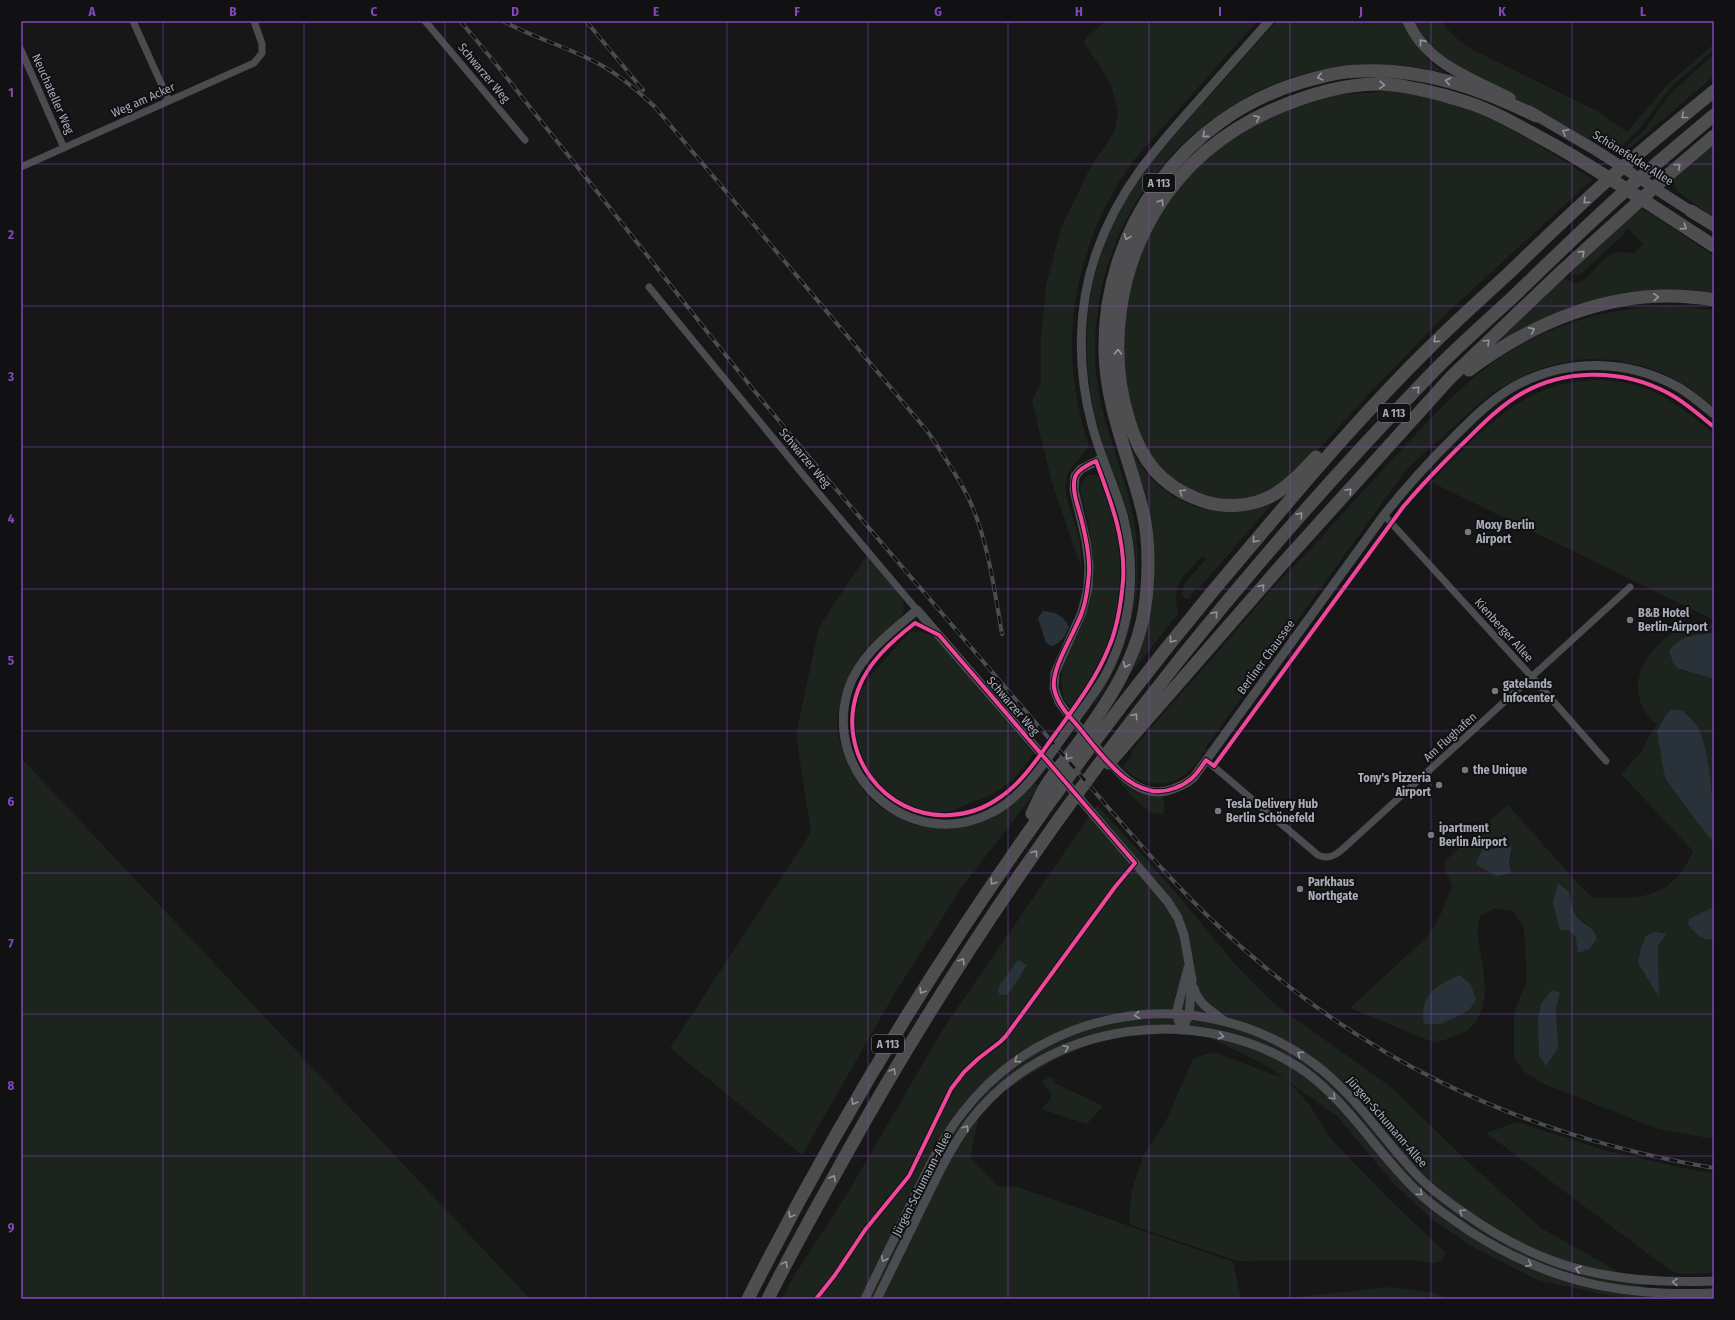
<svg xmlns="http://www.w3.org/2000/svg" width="1735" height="1320" font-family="'Fira Sans Condensed',sans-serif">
	<rect width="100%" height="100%" fill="#171717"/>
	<path fill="#1d241e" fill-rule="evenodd" d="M1106,21H1257L1133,161C1083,231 1060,319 1078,404C1081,418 1083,432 1089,445C1084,456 1071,464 1067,476C1062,493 1071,510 1076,527C1080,540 1082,553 1081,567L1052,483L1032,401L1041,381V337L1046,286L1061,228L1089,170L1114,133L1118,112L1111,84L1084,42L1087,37Z
		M1277,21H1403C1412,41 1424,60 1444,72C1429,70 1415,67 1400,66C1385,65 1370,68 1356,70C1340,71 1323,71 1307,74C1283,78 1258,90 1238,102C1147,155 1093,251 1095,356C1096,401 1112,442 1125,484C1149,563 1140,635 1095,704L1094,702C1131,648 1147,579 1128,514C1119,482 1103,452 1096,420C1083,365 1083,308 1101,254C1121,195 1159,152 1200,106C1226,78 1251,49 1277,21Z
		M1413,21H1441L1454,36L1469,48L1599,112L1627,132L1668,84L1714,44V49L1672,86L1641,127L1615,153L1612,151L1611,148L1591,138L1589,139L1511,96L1457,70L1423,39Z
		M1714,54V76L1620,156L1618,155L1644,130L1669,95Z
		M1388,91C1408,94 1428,96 1448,102C1500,118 1547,151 1593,179L1447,313L1366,397L1307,462L1269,492L1246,499L1215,500L1181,488L1152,461L1131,412L1123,351L1127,302L1139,257L1151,230L1181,185L1199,165L1228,140L1244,130L1302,103L1331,96Z
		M1714,141V218L1676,190L1675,184L1671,179Z
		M1638,207L1659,219L1714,256V296L1602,299L1580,304L1550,315L1522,328L1488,349L1560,277L1577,283L1586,279L1605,258L1617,252L1634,253L1643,245L1630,230L1626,229L1623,235L1581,274L1577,276L1570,271Z
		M1671,306L1714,310V407L1687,386L1665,374L1646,367L1614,360L1584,359L1556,364L1534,371L1499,388L1475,407L1406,470L1205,748L1206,750C1199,759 1192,770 1183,776C1163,790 1138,783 1122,767L1133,754L1131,752C1160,715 1193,681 1224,645C1243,623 1261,600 1281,579C1293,566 1307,554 1319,540C1351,504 1384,468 1417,433C1446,402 1476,372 1512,350C1561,321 1615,307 1671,306Z
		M1602,380C1652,383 1677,403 1714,434V620L1431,482C1483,431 1522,379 1602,380Z
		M1124,431C1130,444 1135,458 1143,469C1174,509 1224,522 1270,503L1271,505L1200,587L1196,588L1190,596L1191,598L1187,599L1182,595L1185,583L1206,559L1202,556C1195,563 1182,576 1178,585C1174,593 1177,605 1178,614L1131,673L1143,639L1153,591Z
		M1089,475H1097L1100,477C1128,544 1130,620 1089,683C1084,691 1077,699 1071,707L1064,700L1061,681L1062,670L1085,616L1093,567L1090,532L1080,488L1083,480Z
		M867,555C875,565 904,592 904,605C904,625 879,635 867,648C853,663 844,685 840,704C839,710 837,717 837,722C837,746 857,788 875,803C883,810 900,819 909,823C924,829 943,827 958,826C989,823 1014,806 1035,783L1039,787L960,890L892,998L802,1155L670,1048L811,832L796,735L819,627Z
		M1714,623V633L1699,634L1677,668L1714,679V814L1706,754L1697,726L1657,731C1665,773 1687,811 1714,843V1139L1658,1129L1542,1083L1523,1071L1514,1058V1013L1527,981L1524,927L1513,911L1495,908L1480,916C1476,932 1478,939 1481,955C1486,982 1491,1019 1462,1033C1453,1037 1444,1040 1435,1043L1350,1008L1429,935L1439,918L1452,886L1444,867L1446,860L1508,805L1580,886L1592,897C1639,900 1672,900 1693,851L1621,774L1642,751L1649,736L1657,725C1649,717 1641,708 1639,697C1633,673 1651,648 1670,635C1682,626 1699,624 1714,623ZM1511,846L1512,854L1509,864L1482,850ZM1569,892C1572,911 1576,918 1593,928L1576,938L1569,930ZM1665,935L1658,946L1659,996L1638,963ZM1560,993L1556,1008L1558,1023L1541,1004Z
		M920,631L936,637L1034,754L1013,780L993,794L948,812H927L898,801L874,778L859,750L854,721L859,694L874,671L910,632Z
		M21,758L530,1299H21Z
		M1116,777C1133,792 1138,796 1162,796L1165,806L1163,814L1152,813L1133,798Z
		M1097,805L1178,895L1234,963L1273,1003L1391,1087L1466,1160L1541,1228L1667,1299H1631L1611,1296L1537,1280L1471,1246L1432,1219L1394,1184L1337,1116L1289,1082L1309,1104L1331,1139L1392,1202L1445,1252L1443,1260L1435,1263L1410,1260L1237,1261L1131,1225L1129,1219L1132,1189L1144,1154L1165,1123L1193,1059L1206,1054L1216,1053L1285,1079L1267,1066L1209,1037L1168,1034L1128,1036L1089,1045L1054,1060L1004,1091L978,1119L970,1157L998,1186L1017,1187L1233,1262L1241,1299H782L789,1284L850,1189L943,1029Z
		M1050,1076L1057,1084L1103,1106L1087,1124L1041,1109L1050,1100V1092L1042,1082Z
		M1517,1122L1607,1151L1692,1170L1714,1173V1273L1679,1274L1671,1271L1486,1133Z
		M1392,1287L1435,1293L1448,1299H1275Z"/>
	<path fill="#2a3239" d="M1043,611C1055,612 1064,615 1069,627C1065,636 1061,644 1051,646L1046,643L1038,618Z
		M1714,633V679L1677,668L1673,662L1669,651C1679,636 1696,634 1714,633Z
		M1670,710H1682C1687,715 1693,720 1697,726C1711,750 1714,815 1714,843L1697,822L1667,781L1664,773L1657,731L1664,718Z
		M1512,846L1509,864L1511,873L1496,876L1476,864L1482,850Z
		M1558,883L1569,892C1571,902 1573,914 1581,921C1591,929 1592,925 1597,939L1589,949L1578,953L1576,938L1569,930H1560L1553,903Z
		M1714,907V938C1703,943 1695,932 1688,925L1689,919Z
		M1655,932L1666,934L1658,946L1659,997L1638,963L1641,948L1646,936Z
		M1018,960L1027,965L1010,992L1006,995H1000L998,991L999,986Z
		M1460,975L1471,985L1476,1000L1469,1010L1456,1017L1440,1024H1424C1419,996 1436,985 1460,975Z
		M1552,990L1560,993L1556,1008L1558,1048L1546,1066L1539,1055L1538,1018L1541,1004Z"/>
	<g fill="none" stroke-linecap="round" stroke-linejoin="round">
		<path stroke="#4b4c50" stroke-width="7" d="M133,21L169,101
			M425,21L525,140
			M21,50L64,148
			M21,167L254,63L262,53V44L254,21
			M649,287L805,477L917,610
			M1384,515L1532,677L1606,761
			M1206,760L1318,855C1333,863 1345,846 1356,837L1630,587"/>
		<path stroke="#4b4c50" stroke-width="9" d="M1103,458L1081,469L1075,476L1074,490L1086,541L1089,566L1088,588L1082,612L1055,673L1054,688L1059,702L1064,709C1075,722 1086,736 1098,749C1116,770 1140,802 1173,789C1181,786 1188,783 1194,777L1384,515C1406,487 1430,461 1455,436C1473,418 1493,398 1515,386C1567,358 1627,359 1678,387C1690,394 1703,405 1714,414
			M1194,988C1198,1004 1211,1010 1223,1020
			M1182,1030L1189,1015L1192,980L1184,935L1178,918L1168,902C1085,804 1001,707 917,610C891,632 859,655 848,690C822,775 910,854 991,813C1025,796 1045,761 1067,731C1080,712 1095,694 1106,674C1132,624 1137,569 1123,515C1114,484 1100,456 1092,425C1077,369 1077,306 1097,251C1119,189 1155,149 1198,101C1222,74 1245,48 1269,21
			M1182,1030L1176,1014L1188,968
			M865,1299C881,1265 898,1231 915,1196C929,1167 943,1137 963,1112C1048,1003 1202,982 1313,1063C1354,1093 1382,1138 1417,1175C1432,1191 1450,1203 1467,1215C1546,1271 1619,1285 1714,1281
			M877,1299C893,1267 908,1235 924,1203C937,1176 950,1149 968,1124C1044,1020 1203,999 1307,1073C1347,1103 1374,1147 1408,1182C1426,1202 1449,1217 1471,1232C1550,1282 1621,1297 1714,1293"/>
		<path stroke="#4e4e52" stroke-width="11" d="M1408,21C1426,64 1472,78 1510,98
			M1529,111L1594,149L1698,216"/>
		<path stroke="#4e4e51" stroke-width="13" d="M1691,211L1714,225
			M1469,370C1532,323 1609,290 1690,297C1698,298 1706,298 1714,300
			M1316,457C1303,471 1291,484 1275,494C1253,507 1223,509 1200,500C1161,486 1141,460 1129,421C1107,350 1118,270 1158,207C1185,164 1224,132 1270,111C1304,96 1340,84 1377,84C1399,84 1422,90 1443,95C1455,99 1468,102 1480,107C1504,116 1531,133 1554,145C1609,176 1661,212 1714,246
			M1109,763L1285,561L1451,377L1563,270L1668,175L1714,136
			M1032,814C1036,805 1040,797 1044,789C1052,775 1064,762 1074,749C1104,708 1135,664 1144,612C1149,584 1150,541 1143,513C1130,459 1106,408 1105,352C1102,230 1183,117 1302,82C1321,77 1341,71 1361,71C1423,68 1482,89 1536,116
			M748,1299C887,1023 1060,768 1261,534C1315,470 1370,406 1429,348C1455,322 1482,298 1509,273C1539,244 1569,215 1600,187C1637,154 1676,122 1714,91
			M768,1299C793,1248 821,1200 848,1151C1007,866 1205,608 1431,374C1458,346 1487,321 1515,295C1548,263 1581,231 1615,200C1647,171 1681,143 1714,115"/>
		<defs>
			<path id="rail" d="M460,21C491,56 519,94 548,130C601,196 653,263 705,329C788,435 876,536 963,638C1011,694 1058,749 1106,805C1140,844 1174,884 1212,920C1356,1058 1518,1135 1714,1168
				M503,21C534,38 568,47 599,64C620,75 638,91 655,107L928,432C942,453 957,475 968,497C988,539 994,588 1002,634
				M586,21L643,90"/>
		</defs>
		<use href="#rail" stroke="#4b4c4f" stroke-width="4"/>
		<use href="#rail" stroke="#111113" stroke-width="2.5" stroke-dasharray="8" stroke-linecap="butt"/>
		<defs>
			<path id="cycleway" d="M816,1299L835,1275L865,1230L909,1176L951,1089L964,1072L979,1058L1000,1042L1006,1036L1115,887L1135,863L939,635L915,623C892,641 868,662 858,690C835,752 884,819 950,815C968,814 985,808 999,798C1022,783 1037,759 1053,737C1074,708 1096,680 1109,647C1118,626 1121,604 1123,581C1126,539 1110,499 1096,461C1089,464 1078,469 1075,477C1071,491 1079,508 1082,522C1086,538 1090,556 1089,573C1088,586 1087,599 1082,612C1075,633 1051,667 1054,688C1057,703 1067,714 1076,724C1100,752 1133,805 1175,788C1181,786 1186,783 1191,779C1197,774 1202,766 1206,760L1214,766L1403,507C1420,487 1438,468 1457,449C1476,431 1494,411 1516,397C1561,368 1621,368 1668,393C1685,402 1699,415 1714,427"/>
		</defs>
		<use href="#cycleway" stroke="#111113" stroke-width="6"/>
		<use href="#cycleway" stroke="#ed469a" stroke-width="4"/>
	</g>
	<defs><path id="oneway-chevron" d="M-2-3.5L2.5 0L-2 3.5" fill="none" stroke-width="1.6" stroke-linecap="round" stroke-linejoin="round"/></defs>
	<g stroke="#92959e">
		<use href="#oneway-chevron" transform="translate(1422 42) rotate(-129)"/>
		<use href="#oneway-chevron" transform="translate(1320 77) rotate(167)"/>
		<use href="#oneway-chevron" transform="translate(1448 81) rotate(-167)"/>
		<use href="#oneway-chevron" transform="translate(1382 85) rotate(4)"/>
		<use href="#oneway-chevron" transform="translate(1684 116) rotate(141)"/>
		<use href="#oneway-chevron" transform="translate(1257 118) rotate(-27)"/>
		<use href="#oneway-chevron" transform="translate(1565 132) rotate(-151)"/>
		<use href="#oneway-chevron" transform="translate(1205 135) rotate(139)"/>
		<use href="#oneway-chevron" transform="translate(1678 166) rotate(-40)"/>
		<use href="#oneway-chevron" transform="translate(1586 201) rotate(137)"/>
		<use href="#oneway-chevron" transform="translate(1161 202) rotate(-56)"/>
		<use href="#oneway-chevron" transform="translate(1684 227) rotate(33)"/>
		<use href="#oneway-chevron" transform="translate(1127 237) rotate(112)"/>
		<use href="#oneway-chevron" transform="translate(1582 253) rotate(-42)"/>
		<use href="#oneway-chevron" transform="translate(1656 297) rotate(-4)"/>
		<use href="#oneway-chevron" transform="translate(1532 330) rotate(-26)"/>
		<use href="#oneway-chevron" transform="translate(1436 340) rotate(137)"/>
		<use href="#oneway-chevron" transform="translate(1487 342) rotate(-45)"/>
		<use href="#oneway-chevron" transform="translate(1118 352) rotate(-89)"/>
		<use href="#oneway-chevron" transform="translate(1417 389) rotate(-47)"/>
		<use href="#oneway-chevron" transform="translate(1349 491) rotate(-47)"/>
		<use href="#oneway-chevron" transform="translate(1182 492) rotate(-148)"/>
		<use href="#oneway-chevron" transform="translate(1300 515) rotate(-49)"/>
		<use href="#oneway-chevron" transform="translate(1255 540) rotate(131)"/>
		<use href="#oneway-chevron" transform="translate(1262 587) rotate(-49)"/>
		<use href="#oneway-chevron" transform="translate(1215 614) rotate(-50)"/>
		<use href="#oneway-chevron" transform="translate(1172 640) rotate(128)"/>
		<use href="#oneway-chevron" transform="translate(1126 665) rotate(113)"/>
		<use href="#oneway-chevron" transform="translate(1135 716) rotate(-53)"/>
		<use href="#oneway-chevron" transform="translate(1068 757) rotate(127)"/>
		<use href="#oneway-chevron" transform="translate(1035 853) rotate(-54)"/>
		<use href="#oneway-chevron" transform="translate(993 882) rotate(124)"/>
		<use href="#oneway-chevron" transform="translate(962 961) rotate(-57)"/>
		<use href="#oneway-chevron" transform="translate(922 991) rotate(122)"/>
		<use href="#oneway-chevron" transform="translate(893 1071) rotate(-59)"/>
		<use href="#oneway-chevron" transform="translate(854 1102) rotate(121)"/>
		<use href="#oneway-chevron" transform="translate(833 1178) rotate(-61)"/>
		<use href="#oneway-chevron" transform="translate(791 1215) rotate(118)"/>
		<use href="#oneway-chevron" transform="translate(785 1264) rotate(-62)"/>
	</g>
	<g stroke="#8c9099">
		<use href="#oneway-chevron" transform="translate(1137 1015) rotate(174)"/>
		<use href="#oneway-chevron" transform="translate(1221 1036) rotate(12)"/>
		<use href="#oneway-chevron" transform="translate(1066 1048) rotate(-22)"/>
		<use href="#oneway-chevron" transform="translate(1300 1054) rotate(-146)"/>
		<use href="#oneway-chevron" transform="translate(1017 1060) rotate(145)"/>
		<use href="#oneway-chevron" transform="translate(1333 1097) rotate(45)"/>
		<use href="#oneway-chevron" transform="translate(966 1128) rotate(-56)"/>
		<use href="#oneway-chevron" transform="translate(1420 1193) rotate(42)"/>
		<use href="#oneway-chevron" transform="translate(1462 1212) rotate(-145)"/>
		<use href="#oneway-chevron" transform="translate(884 1259) rotate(116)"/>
		<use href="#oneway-chevron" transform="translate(1529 1264) rotate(26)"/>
		<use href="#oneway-chevron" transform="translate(1578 1269) rotate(-164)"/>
		<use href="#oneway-chevron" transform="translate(1675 1282) rotate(-179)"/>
	</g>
	<path fill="none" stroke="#8446be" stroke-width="1" stroke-opacity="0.55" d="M163,21V1299M304,21V1299M445,21V1299M586,21V1299M727,21V1299M868,21V1299M1008,21V1299M1149,21V1299M1290,21V1299M1431,21V1299M1572,21V1299M21,164H1714M21,306H1714M21,447H1714M21,589H1714M21,731H1714M21,873H1714M21,1014H1714M21,1156H1714"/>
	<g fill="#757880" stroke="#111113" stroke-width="1.5">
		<circle cx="1468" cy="532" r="4"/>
		<circle cx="1630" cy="620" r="4"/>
		<circle cx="1495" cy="691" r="4"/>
		<circle cx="1465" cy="770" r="4"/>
		<circle cx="1439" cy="785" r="4"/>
		<circle cx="1218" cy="811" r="4"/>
		<circle cx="1431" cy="835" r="4"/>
		<circle cx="1300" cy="889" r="4"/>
	</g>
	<g text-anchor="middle" stroke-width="4" stroke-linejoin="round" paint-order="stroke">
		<g fill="#111113" stroke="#7b7e86" stroke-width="1">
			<rect x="1143" y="174" width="32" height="18" rx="3"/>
			<rect x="1378" y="404" width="32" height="18" rx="3"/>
			<rect x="872" y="1035" width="32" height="18" rx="3"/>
		</g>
		<g font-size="11" font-weight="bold" fill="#a8adb8">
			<text x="1159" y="187">A 113</text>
			<text x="1394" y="417">A 113</text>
			<text x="888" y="1048">A 113</text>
		</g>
		<g font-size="12" fill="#a8adb8" stroke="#111113">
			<text transform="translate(484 73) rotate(50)" y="4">Schwarzer Weg</text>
			<text transform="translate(53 94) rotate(66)" y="4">Neuchateller Weg</text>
			<text transform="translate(143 100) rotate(-24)" y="4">Weg am Acker</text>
			<text transform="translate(1633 158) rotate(32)" y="4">Schönefelder Allee</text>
			<text transform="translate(805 458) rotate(50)" y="4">Schwarzer Weg</text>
			<text transform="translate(1504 630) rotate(48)" y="4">Kienberger Allee</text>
			<text transform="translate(1266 657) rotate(-54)" y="4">Berliner Chaussee</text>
			<text transform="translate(1013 706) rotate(49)" y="4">Schwarzer Weg</text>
			<text transform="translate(1450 737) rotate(-42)" y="4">Am Flughafen</text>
			<text transform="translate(1387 1122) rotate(49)" y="4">Jürgen-Schumann-Allee</text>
			<text transform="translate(922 1184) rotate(-63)" y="4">Jürgen-Schumann-Allee</text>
		</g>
		<g font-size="12" font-weight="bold" fill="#a8adb8" stroke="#111113" text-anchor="start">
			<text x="1476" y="529">Moxy Berlin<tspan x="1476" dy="14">Airport</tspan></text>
			<text x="1638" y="617">B&amp;B Hotel<tspan x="1638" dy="14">Berlin-Airport</tspan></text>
			<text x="1503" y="688">gatelands<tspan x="1503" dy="14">Infocenter</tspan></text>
			<text x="1473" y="774">the Unique</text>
			<text x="1431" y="782" text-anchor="end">Tony's Pizzeria<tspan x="1431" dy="14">Airport</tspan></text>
			<text x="1226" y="808">Tesla Delivery Hub<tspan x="1226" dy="14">Berlin Schönefeld</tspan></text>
			<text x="1439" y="832">ipartment<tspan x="1439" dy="14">Berlin Airport</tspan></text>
			<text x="1308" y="886">Parkhaus<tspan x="1308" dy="14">Northgate</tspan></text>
		</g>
	</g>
	<rect width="1735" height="1320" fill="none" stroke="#111113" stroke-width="44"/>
	<rect x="22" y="22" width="1691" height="1276" fill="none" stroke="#8446be" stroke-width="1.5"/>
	<g font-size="13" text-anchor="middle" font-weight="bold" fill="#8446be">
		<text x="92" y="16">A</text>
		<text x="233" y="16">B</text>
		<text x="374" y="16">C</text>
		<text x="515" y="16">D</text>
		<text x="656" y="16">E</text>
		<text x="797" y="16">F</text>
		<text x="938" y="16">G</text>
		<text x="1079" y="16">H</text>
		<text x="1220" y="16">I</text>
		<text x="1361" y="16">J</text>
		<text x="1502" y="16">K</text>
		<text x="1643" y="16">L</text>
		<text x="11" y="97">1</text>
		<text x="11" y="239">2</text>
		<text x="11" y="381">3</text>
		<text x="11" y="523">4</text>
		<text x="11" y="665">5</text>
		<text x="11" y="806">6</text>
		<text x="11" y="948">7</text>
		<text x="11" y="1090">8</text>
		<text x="11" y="1232">9</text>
	</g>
</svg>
